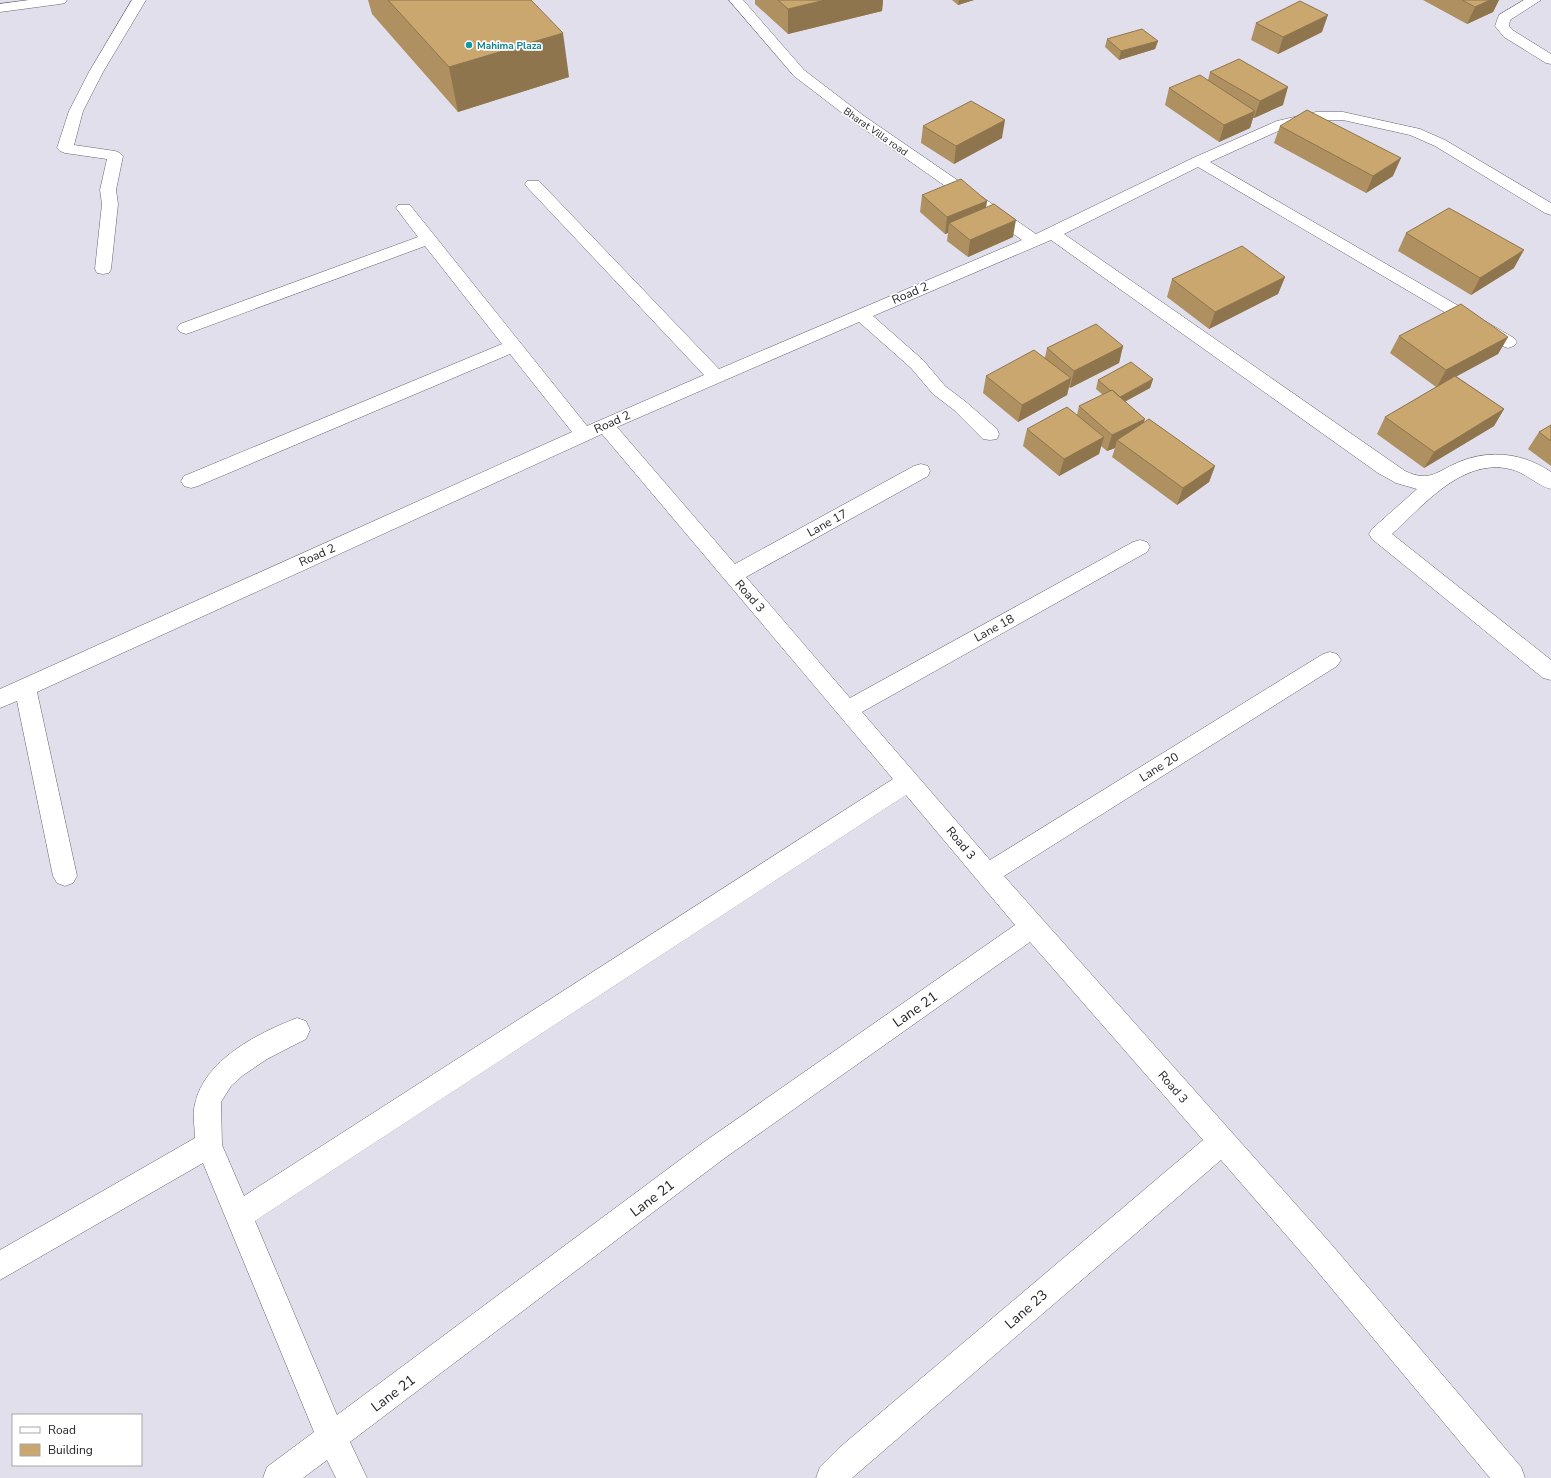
<svg xmlns="http://www.w3.org/2000/svg" width="1551" height="1478" font-family="'Nunito Sans',sans-serif">
	<rect width="100%" height="100%" fill="#e0dfeb"/>
	<g fill="none" stroke-linecap="round" stroke-linejoin="round">
		<defs>
			<path id="service" d="M1524,0H1541L1510,20L1509,26L1514,31L1551,54V64L1546,63L1504,37L1495,26L1499,15Z"/>
			<path id="minor" d="M132,0H146L103,72L83,111L74,145L115,151L120,153L123,156L116,190L118,204L111,269L109,273L103,274L97,273L95,269L102,204L100,190L107,159L65,153L60,151L57,148L69,111L89,72Z
				M729,0H743L804,70L864,116L1036,234L1193,158L1277,121L1316,112H1343L1420,129L1445,140L1551,203V215L1545,213L1435,146L1410,135L1343,120H1316L1287,127L1210,162L1514,338L1517,342L1514,346L1508,348L1502,346L1198,167L1064,234L1405,471C1430,483 1437,471 1459,462C1490,449 1523,453 1551,472V489C1536,485 1525,472 1510,469C1462,458 1424,505 1392,534L1551,660V680L1543,678L1372,539L1369,534L1372,529L1417,489L1396,483L1378,473L1051,240L873,316L923,360L945,386L966,402L997,429L999,434L997,439L990,440L983,439L954,410L933,394L911,368L859,322L617,427L735,564L914,466L921,464L928,466L930,471L928,476L746,577L850,698L1133,542L1140,540L1147,542L1150,547L1147,552L862,712L990,860L1323,654L1330,652L1337,654L1341,660L1337,666L1004,876L1332,1245L1521,1467L1525,1478H1490L1312,1265L1221,1160L852,1478H816L820,1467L839,1448L1203,1140L1030,942L722,1160L350,1442L367,1478H336L327,1460L303,1478H263L267,1467L314,1432L203,1163L0,1280V1250L195,1138C195,1127 192,1115 195,1104C204,1060 258,1033 297,1018L306,1021L310,1030L306,1039L267,1059L242,1076L231,1086L221,1102L222,1145L244,1196L893,779L602,434L37,692L77,876L73,883L65,886L57,883L53,876L17,701L0,708V689L572,432L510,354L198,486L191,488L184,486L181,481L184,476L502,344L425,246L192,332L186,334L180,332L177,328L180,324L418,237L396,208L398,205H410L587,426L704,375L527,187L525,184L527,181H539L719,369L1022,240L854,122L794,76ZM906,795L1015,925L704,1142L337,1415L255,1221Z"/>
			<path id="tertiary" d="M29,0H67L65,3L60,4L0,12V4Z"/>
		</defs>
		<use href="#service" stroke="#65656e" stroke-width="1"/>
		<use href="#minor" stroke="#65656e" stroke-width="1"/>
		<use href="#tertiary" stroke="#65656e" stroke-width="1"/>
		<use href="#service" fill="#fff" fill-rule="evenodd"/>
		<use href="#minor" fill="#fff" fill-rule="evenodd"/>
		<use href="#tertiary" fill="#fff" fill-rule="evenodd"/>
	</g>
	<path fill="#af9060" d="M368,0H531L569,77L458,112L372,14Z
		M755,0H883L882,11L788,34L755,4Z
		M952,0H974L958,5Z
		M1423,0H1499L1493,12L1467,24Z
		M1256,23L1322,32L1278,54L1251,40Z
		M1107,39L1158,41L1155,49L1119,60L1105,47Z
		M1210,72L1283,105L1254,118H1253L1250,128L1219,142L1165,105L1169,88L1208,80Z
		M923,126L1002,138L954,164L921,143Z
		M1280,126L1393,176L1366,193L1274,143Z
		M922,195L987,201L986,207L1013,237L968,257L947,241L948,233L945,234L920,212Z
		M1406,233L1514,268L1471,295L1398,251Z
		M1285,277L1278,294L1209,329L1167,297L1172,279Z
		M1399,336L1508,337L1498,354L1456,376L1504,409L1494,426L1424,468L1377,434L1385,417L1436,387L1390,353Z
		M1123,346L1119,363L1070,388L1069,387L1067,395L1018,422L983,393L986,376L1045,357L1047,348Z
		M1153,379L1150,388L1125,401L1143,423L1215,466L1209,482L1177,505L1112,457L1115,448L1107,451L1101,446L1099,454L1059,476L1023,446L1027,429L1077,415L1079,406L1103,395L1096,389L1098,380Z
		M1551,425V466L1528,449L1539,432Z"/>
	<path fill="#8e754e" d="M825,0H883L882,11L788,34V9Z
		M959,0H974L958,5Z
		M1490,0H1499L1493,12L1467,24L1475,7Z
		M1328,15L1322,32L1278,54L1283,37Z
		M563,33L569,77L458,112L449,67Z
		M1158,41L1155,49L1119,60L1121,51Z
		M1288,87L1283,105L1254,118L1260,101Z
		M1255,111L1250,128L1219,142L1224,125Z
		M1005,120L1002,138L954,164L956,146Z
		M1401,158L1393,176L1366,193L1373,176Z
		M987,201L984,218L949,223L948,233L945,234L947,217Z
		M1016,220L1013,237L968,257L970,240Z
		M1524,250L1514,268L1471,295L1480,278Z
		M1285,277L1278,294L1209,329L1215,312Z
		M1508,337L1498,354L1437,387L1446,370Z
		M1123,346L1119,363L1070,388L1074,371Z
		M1071,378L1067,395L1018,422L1022,405Z
		M1153,379L1150,388L1117,406L1119,398Z
		M1504,409L1494,426L1424,468L1434,452Z
		M1145,419L1139,436L1117,440L1115,448L1107,451L1112,435Z
		M1104,437L1099,454L1059,476L1064,459Z
		M1215,466L1209,482L1177,505L1183,488Z"/>
	<path fill="#cba770" stroke="#8e754e" d="M388,0H531L563,33L449,67Z
		M778,0H825L788,9Z
		M1462,0H1490L1475,7Z
		M1300,1L1328,15L1283,37L1256,23Z
		M1142,29L1158,41L1121,51L1107,39Z
		M1239,59L1288,87L1260,101L1210,72Z
		M1200,75L1255,111L1224,125L1169,88Z
		M971,101L1005,120L956,146L923,126Z
		M1307,110L1401,158L1373,176L1280,126Z
		M961,179L987,201L947,217L922,195Z
		M994,204L1016,220L970,240L949,223Z
		M1449,208L1524,250L1480,278L1406,233Z
		M1242,246L1285,277L1215,312L1172,279Z
		M1461,304L1508,337L1446,370L1399,336Z
		M1096,324L1123,346L1074,371L1047,348Z
		M1034,350L1071,378L1022,405L986,376Z
		M1131,362L1153,379L1120,397L1112,390L1111,391L1098,380Z
		M1455,376L1504,409L1434,452L1385,417Z
		M1112,390L1145,419L1112,435L1079,406Z
		M1067,407L1104,437L1064,459L1027,429Z
		M1149,419L1215,466L1183,488L1117,440Z
		M1551,425V441L1539,432Z"/>
	<circle fill="#0f9aa8" stroke="#fff" stroke-width="1.5" cx="469" cy="45" r="4"/>
	<g text-anchor="middle" stroke-width="3.5" stroke-linejoin="round" paint-order="stroke">
		<g font-size="10" font-weight="bold" fill="#0d838f" stroke="#fff" text-anchor="start">
			<text x="477" y="49">Mahima Plaza</text>
		</g>
		<g font-size="10" fill="#242428" stroke="#fff">
			<text transform="translate(876 131) rotate(35)" y="4">Bharat Villa road</text>
		</g>
		<g font-size="12" fill="#242428" stroke="#fff">
			<text transform="translate(910 293) rotate(-23)" y="4">Road 2</text>
			<text transform="translate(612 422) rotate(-24)" y="4">Road 2</text>
			<text transform="translate(827 523) rotate(-29)" y="4">Lane 17</text>
			<text transform="translate(317 555) rotate(-24)" y="4">Road 2</text>
			<text transform="translate(750 596) rotate(49)" y="4">Road 3</text>
			<text transform="translate(994 628) rotate(-29)" y="4">Lane 18</text>
			<text transform="translate(1159 767) rotate(-32)" y="4">Lane 20</text>
			<text transform="translate(961 843) rotate(50)" y="4">Road 3</text>
			<text transform="translate(1173 1087) rotate(49)" y="4">Road 3</text>
		</g>
		<g font-size="14" fill="#242428" stroke="#fff">
			<text transform="translate(915 1009) rotate(-35)" y="5">Lane 21</text>
			<text transform="translate(652 1198) rotate(-37)" y="5">Lane 21</text>
			<text transform="translate(1026 1309) rotate(-41)" y="5">Lane 23</text>
			<text transform="translate(393 1393) rotate(-37)" y="5">Lane 21</text>
		</g>
	</g>
	<rect x="12" y="1414" width="130" height="52" fill="#ffffff" stroke="#a7a7a9"/>
	<rect x="20" y="1427" width="20" height="6" fill="#ffffff" stroke="#a7a7a9"/>
	<text x="48" y="1434" font-size="12" fill="#242428">Road</text>
	<rect x="20" y="1444" width="20" height="12" fill="#cba770" stroke="#a7a7a9"/>
	<text x="48" y="1454" font-size="12" fill="#242428">Building</text>
</svg>
